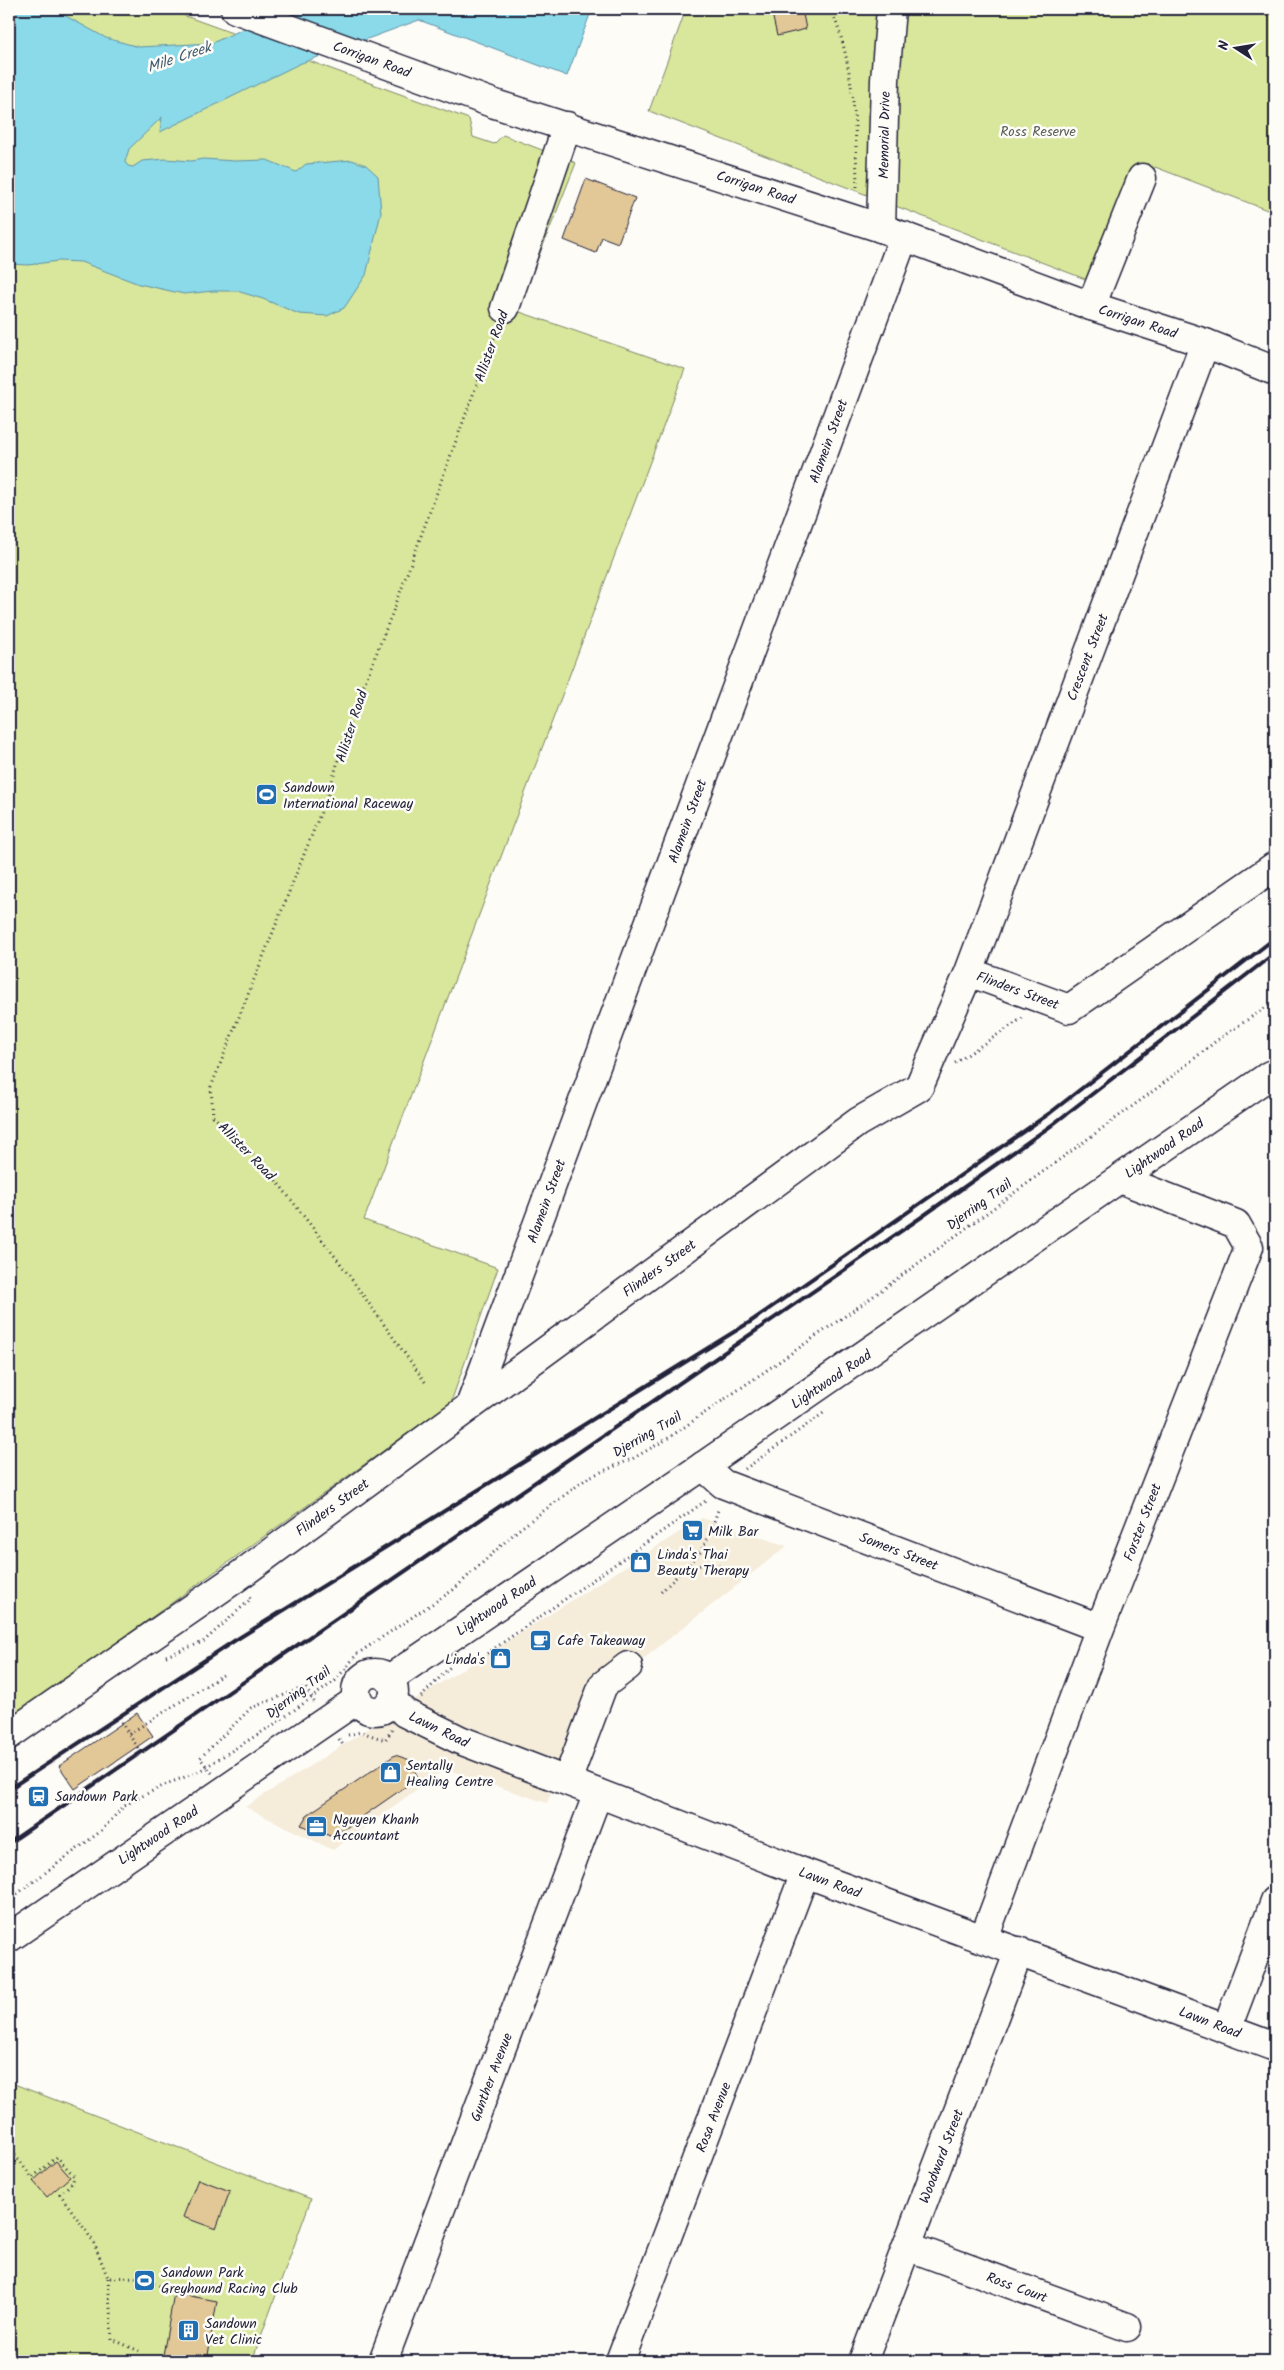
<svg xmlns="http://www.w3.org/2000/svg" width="1284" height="2370" font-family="Kalam,sans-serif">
	<rect width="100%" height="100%" fill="#fdfcf7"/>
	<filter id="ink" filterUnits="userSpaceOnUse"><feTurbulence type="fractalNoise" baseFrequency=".02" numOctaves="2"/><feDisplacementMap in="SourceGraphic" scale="10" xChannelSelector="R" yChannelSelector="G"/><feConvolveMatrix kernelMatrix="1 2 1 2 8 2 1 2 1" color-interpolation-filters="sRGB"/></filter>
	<g filter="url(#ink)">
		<path fill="#f5ecda" d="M702,1518L787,1546L586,1704L547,1803L445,1769L333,1850L245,1807Z"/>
		<path fill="#d8e79b" stroke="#7d846b" d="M9,9H166L469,119L473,137L494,144L503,135L576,163L517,311L685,369L364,1220L498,1268L451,1402L9,1720Z
			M686,9H1275V213L1155,167L1111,289L649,111Z
			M9,2082L311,2199L252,2361H9Z"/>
		<path fill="#8bdae9" stroke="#6190a3" d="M9,9H53L106,38L139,47L212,43L288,9H592L567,76L419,20L299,64L160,132L162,117L129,149L125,162L128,166L133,167L142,161L166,159L191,161L203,159L235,161L267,160L296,172L306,164L352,160L366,165L378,176L381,213L366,275L344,308L327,316L299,314L263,299L237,291H213L184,294L139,284L81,262L58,261L28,265L9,264Z"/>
		<path fill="#e2c797" stroke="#22223b" d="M771,9H802L806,29L777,36Z
			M586,179L635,198L618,243L602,237L596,253L564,240Z
			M137,1713L153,1736L75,1789L59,1766Z
			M395,1755L410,1760L418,1778L333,1837L301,1825L307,1815Z
			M56,2161L70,2177L47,2197L33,2181Z
			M198,2179L230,2191L216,2229L183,2217Z
			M174,2293L217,2301L207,2361H162Z"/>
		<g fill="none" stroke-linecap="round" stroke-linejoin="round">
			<defs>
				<path id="minor" d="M881,228L885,80L891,9
					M1091,306L1142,178
					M505,308L567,126
					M969,972L1205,343
					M470,1406L904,236
					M703,1466L723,1484L1100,1628
					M392,1700L405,1713L460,1740L805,1873L1275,2047
					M9,1735L236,1578L858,1122L919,1087L969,972L1069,1009L1275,866
					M567,1781L603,1685L628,1666
					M984,1938L1100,1628L1249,1247L1236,1224L1120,1179
					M1227,2028L1275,1901
					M907,2246L1127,2327
					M383,2361L598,1793
					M620,2361L805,1873
					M863,2361L1019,1951"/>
				<path id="major" d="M235,9L495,104L881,228L1091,306L1205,343L1275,371
					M356 1692a19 19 0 1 1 38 0a19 19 0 1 1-38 0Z
					M389,1679L703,1466L1270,1075
					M9,1938L358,1699"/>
			</defs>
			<use href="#minor" stroke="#22223b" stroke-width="31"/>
			<use href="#major" stroke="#22223b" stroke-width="31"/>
			<path stroke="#22223b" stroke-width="3" stroke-dasharray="1 4" stroke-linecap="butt" d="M831,9C855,65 856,130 857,189
				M955,1063L1024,1017
				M425,1382L340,1263L265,1166L213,1116L211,1087L329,792L349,723L397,601L498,327
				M745,1469L825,1412
				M685,1571C709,1559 719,1566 743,1574
				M661,1592L699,1554L709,1536L719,1507
				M166,1656L203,1642L251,1599L249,1597
				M460,1659L475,1662L707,1500
				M421,1697L450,1667
				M121,1722L138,1748
				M129,1734L226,1673
				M348,1735L361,1732L385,1740L392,1730
				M339,1739L343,1745
				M212,1773L200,1758L251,1708L305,1687L315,1703
				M9,1900L100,1832L123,1807L132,1801L169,1783L196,1773L273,1725L335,1681L357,1654L453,1590L518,1530L589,1477L632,1459L667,1439L864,1303L1160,1086L1216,1041L1275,1001
				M9,2147L32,2178L57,2157L74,2176L73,2182L60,2194L93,2241L108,2278L135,2277L166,2288
				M108,2278L112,2339L139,2351"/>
			<use href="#minor" stroke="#fdfcf7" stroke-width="28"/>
			<use href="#major" stroke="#fdfcf7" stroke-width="28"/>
			<path stroke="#22223b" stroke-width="4" d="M9,1789L234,1641L750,1322L1050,1113L1275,938
				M9,1843L923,1216L1052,1125L1275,953"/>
		</g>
	</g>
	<defs>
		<symbol id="stadium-square" viewBox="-11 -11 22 22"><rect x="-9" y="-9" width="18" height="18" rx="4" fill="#1f6fb2" stroke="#fdfcf7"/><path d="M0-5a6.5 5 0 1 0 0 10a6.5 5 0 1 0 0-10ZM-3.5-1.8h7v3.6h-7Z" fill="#fff"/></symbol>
		<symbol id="supermarket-square" viewBox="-11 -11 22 22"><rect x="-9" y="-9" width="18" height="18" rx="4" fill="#1f6fb2" stroke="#fdfcf7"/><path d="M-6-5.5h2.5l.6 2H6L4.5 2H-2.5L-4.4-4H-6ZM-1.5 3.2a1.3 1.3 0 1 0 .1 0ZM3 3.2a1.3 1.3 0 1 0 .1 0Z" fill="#fff"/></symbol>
		<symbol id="shop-square" viewBox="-11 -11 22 22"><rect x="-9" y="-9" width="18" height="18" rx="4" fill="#1f6fb2" stroke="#fdfcf7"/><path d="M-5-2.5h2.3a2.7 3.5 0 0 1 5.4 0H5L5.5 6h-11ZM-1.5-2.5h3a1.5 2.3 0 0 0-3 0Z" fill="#fff"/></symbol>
		<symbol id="cafe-square" viewBox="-11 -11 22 22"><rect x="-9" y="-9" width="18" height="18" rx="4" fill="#1f6fb2" stroke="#fdfcf7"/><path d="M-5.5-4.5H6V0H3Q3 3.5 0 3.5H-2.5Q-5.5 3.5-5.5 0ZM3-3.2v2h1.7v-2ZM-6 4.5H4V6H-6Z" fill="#fff"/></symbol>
		<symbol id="station-square" viewBox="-11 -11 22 22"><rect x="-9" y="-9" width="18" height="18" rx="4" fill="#1f6fb2" stroke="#fdfcf7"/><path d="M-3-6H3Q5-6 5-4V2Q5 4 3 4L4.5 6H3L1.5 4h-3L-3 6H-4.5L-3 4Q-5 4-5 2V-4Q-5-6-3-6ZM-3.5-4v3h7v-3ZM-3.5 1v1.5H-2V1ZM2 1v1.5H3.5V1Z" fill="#fff"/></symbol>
		<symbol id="office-square" viewBox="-11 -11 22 22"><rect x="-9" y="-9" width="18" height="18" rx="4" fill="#1f6fb2" stroke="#fdfcf7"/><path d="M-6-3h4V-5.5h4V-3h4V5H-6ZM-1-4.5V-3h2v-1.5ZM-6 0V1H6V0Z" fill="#fff"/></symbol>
		<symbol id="building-square" viewBox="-11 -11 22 22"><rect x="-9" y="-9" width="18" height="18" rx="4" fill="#1f6fb2" stroke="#fdfcf7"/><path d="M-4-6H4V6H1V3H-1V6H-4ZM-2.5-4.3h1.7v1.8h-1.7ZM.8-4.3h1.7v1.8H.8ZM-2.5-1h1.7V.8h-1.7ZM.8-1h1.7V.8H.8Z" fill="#fff"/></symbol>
	</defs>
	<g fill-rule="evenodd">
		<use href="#stadium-square" x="254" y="782" width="25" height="25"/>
		<use href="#supermarket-square" x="680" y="1518" width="25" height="25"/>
		<use href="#shop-square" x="628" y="1550" width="25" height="25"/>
		<use href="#cafe-square" x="528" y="1628" width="25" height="25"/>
		<use href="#shop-square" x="488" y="1646" width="25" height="25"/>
		<use href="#shop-square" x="378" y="1760" width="25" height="25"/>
		<use href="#station-square" x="26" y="1784" width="25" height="25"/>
		<use href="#office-square" x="304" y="1814" width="25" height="25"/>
		<use href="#stadium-square" x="132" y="2268" width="25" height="25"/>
		<use href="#building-square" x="176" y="2318" width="25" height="25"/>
	</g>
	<g text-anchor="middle" stroke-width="5" stroke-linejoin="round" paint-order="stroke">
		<g font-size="14" fill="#22223b" stroke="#fdfcf7">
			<text transform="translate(372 59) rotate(20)" y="5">Corrigan Road</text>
			<text transform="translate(884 135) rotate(-89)" y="5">Memorial Drive</text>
			<text transform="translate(756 187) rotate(18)" y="5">Corrigan Road</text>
			<text transform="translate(1138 321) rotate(18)" y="5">Corrigan Road</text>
			<text transform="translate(491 346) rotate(-70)" y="5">Allister Road</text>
			<text transform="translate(828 441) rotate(-70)" y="5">Alamein Street</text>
			<text transform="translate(1087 657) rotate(-69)" y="5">Crescent Street</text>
			<text transform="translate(351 726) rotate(-72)" y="5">Allister Road</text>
			<text transform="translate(687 821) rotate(-70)" y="5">Alamein Street</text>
			<text transform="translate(1018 990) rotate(20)" y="5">Flinders Street</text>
			<text transform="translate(1164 1148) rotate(-35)" y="5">Lightwood Road</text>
			<text transform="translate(247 1151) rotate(46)" y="5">Allister Road</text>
			<text transform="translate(546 1201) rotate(-70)" y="5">Alamein Street</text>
			<text transform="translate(979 1204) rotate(-36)" y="5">Djerring Trail</text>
			<text transform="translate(659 1268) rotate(-36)" y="5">Flinders Street</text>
			<text transform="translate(831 1379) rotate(-34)" y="5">Lightwood Road</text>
			<text transform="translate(647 1434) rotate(-30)" y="5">Djerring Trail</text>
			<text transform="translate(332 1507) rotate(-36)" y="5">Flinders Street</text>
			<text transform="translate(1142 1522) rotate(-69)" y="5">Forster Street</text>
			<text transform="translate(899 1551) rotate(21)" y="5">Somers Street</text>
			<text transform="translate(496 1606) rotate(-34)" y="5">Lightwood Road</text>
			<text transform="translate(298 1692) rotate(-37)" y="5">Djerring Trail</text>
			<text transform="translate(439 1729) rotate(26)" y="5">Lawn Road</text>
			<text transform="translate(158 1835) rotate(-34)" y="5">Lightwood Road</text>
			<text transform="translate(830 1882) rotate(20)" y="5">Lawn Road</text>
			<text transform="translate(1210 2022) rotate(21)" y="5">Lawn Road</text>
			<text transform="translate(491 2077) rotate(-69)" y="5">Gunther Avenue</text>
			<text transform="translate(713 2117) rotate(-69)" y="5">Rosa Avenue</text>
			<text transform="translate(941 2156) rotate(-69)" y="5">Woodward Street</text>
			<text transform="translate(1017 2287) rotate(20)" y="5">Ross Court</text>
		</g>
		<g font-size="14" fill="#595d58" stroke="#fdfcf7">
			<text x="1038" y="136">Ross Reserve</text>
		</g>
		<g font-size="14" fill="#22223b" stroke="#fdfcf7" text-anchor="start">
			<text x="283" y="792">Sandown<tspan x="283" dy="16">International Raceway</tspan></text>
			<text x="708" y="1536">Milk Bar</text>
			<text x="657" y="1559">Linda's Thai<tspan x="657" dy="16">Beauty Therapy</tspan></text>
			<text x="557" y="1645">Cafe Takeaway</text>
			<text x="485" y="1664" text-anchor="end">Linda's</text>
			<text x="406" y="1770">Sentally<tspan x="406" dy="16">Healing Centre</tspan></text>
			<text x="55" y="1801">Sandown Park</text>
			<text x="333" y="1824">Nguyen Khanh<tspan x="333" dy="16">Accountant</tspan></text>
			<text x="161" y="2277">Sandown Park<tspan x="161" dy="16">Greyhound Racing Club</tspan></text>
			<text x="205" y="2328">Sandown<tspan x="205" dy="16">Vet Clinic</tspan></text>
		</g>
		<g font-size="15" font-style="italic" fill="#42596f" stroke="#fdfcf7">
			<text transform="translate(179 57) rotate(-19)" y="5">Mile Creek</text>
		</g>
	</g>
	<rect width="1284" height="2370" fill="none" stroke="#fdfcf7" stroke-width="30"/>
	<rect x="15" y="15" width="1254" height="2340" fill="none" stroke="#22223b" stroke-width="2" filter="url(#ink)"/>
	<g transform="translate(1236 48) rotate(282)" stroke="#fdfcf7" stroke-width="4" paint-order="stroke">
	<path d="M0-4L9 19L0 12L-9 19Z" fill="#22223b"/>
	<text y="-8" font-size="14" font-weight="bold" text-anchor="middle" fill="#22223b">N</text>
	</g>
</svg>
